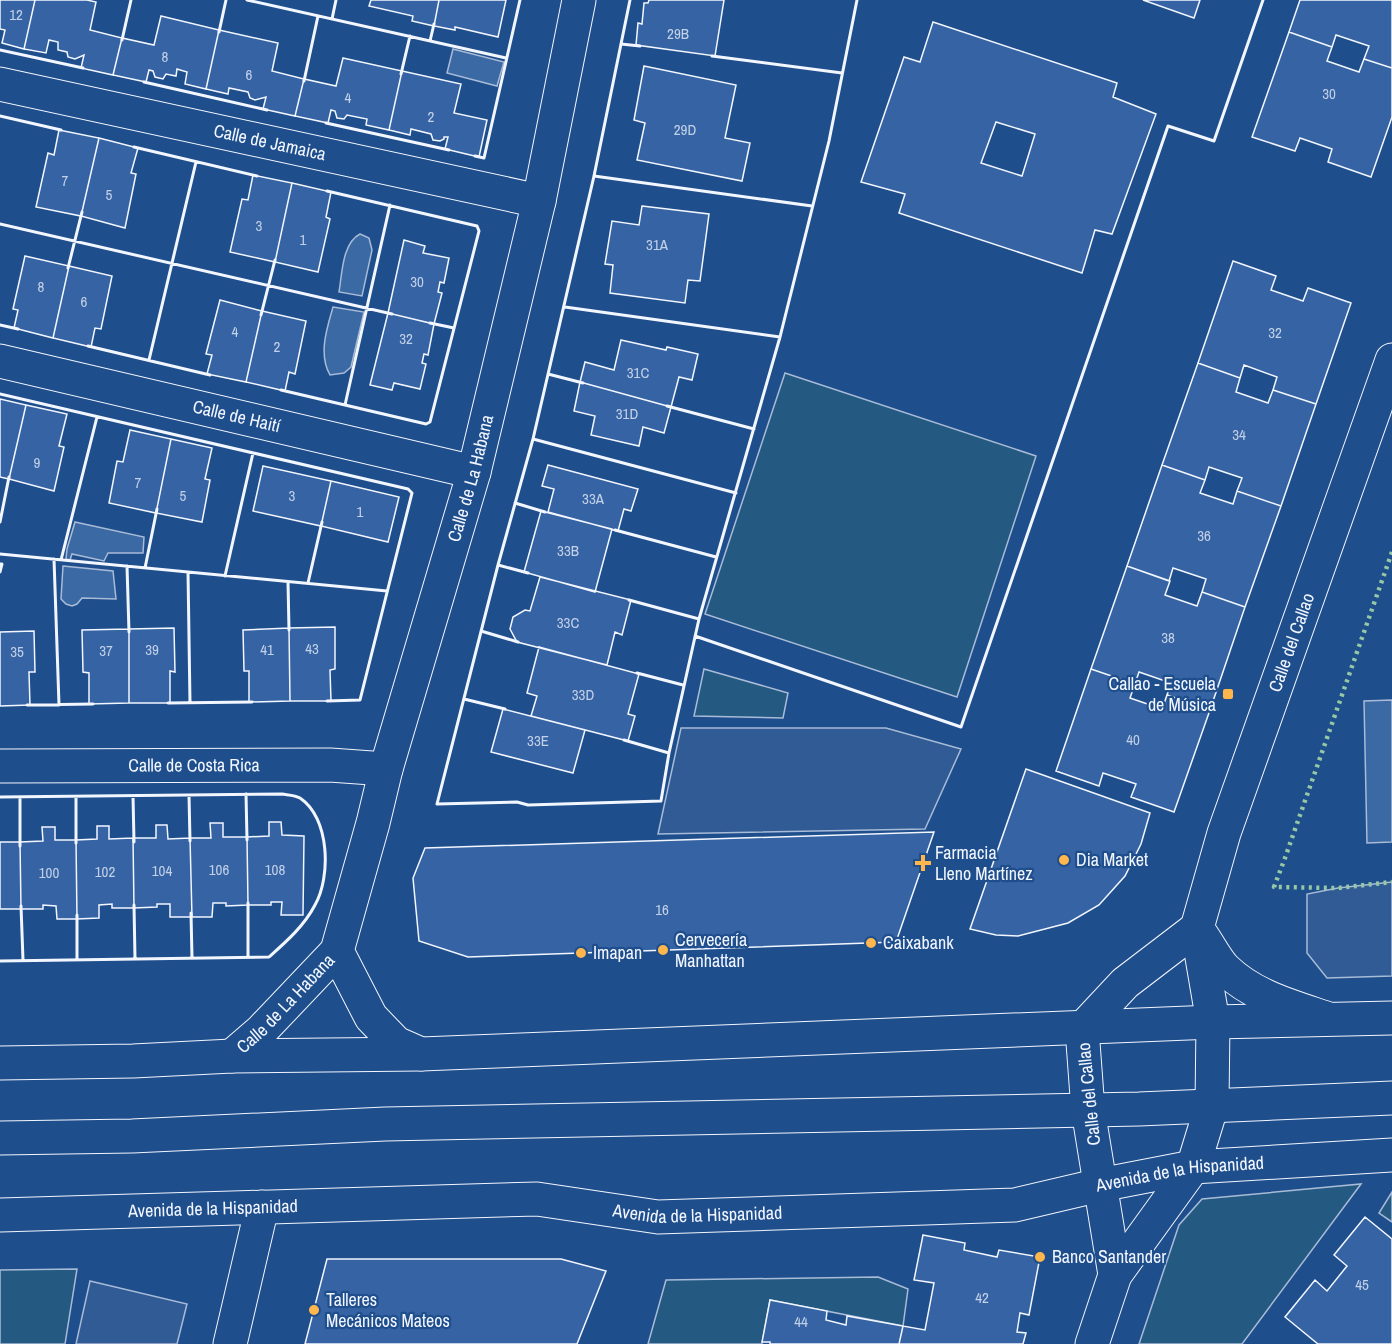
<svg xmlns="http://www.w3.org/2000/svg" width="1392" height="1344" font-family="'Archivo Narrow',sans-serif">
	<rect width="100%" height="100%" fill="#1f4e8c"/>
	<path fill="#245a82" stroke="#a8bbd7" stroke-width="1.5" d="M785,373L1036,456L957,697L705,614Z
		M704,669L788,693L783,718L694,716Z
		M1361,1184L1242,1344H1139L1179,1225L1202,1199Z
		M1392,1192V1222L1379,1213Z
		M77,1269L65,1344H0V1270Z
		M878,1277L908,1289L903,1326L770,1300L762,1344H648L666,1280Z"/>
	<path fill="#305b95" stroke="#a8bbd7" stroke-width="1.5" d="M681,728H886L961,749L925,829L658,834Z
		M1392,882V976L1327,978L1307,953V894L1338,888Z
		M90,1281L187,1304L177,1344H76Z"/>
	<path fill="#3b69a3" stroke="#a8bbd7" stroke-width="1.5" d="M453,49L504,62L497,86L447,73Z
		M360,234L369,238L372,250L362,296L339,292C342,275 342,243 360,234Z
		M333,307L364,312L351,367L344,373L330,375C318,354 327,328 333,307Z
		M75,522L144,537L143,553H108L104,561L72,554L70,560L66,559L67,549Z
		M63,566L113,571L116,599L82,598L77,604L72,606L66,604L61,599Z
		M1392,700V842L1367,843L1364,701Z"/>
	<path fill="#3563a3" stroke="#f2f6ff" stroke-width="1.5" fill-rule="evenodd" d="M0,0H35L24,49L2,43L5,30L0,29Z
		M35,0H87L96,2L90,30L122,38L113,75L81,68L84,55L75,59L68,57L67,52L58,50V42L49,40L46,53L24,49Z
		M371,0H439L434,26L412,21L413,16L369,6Z
		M439,0H506L498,37L455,27V30L434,26Z
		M649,0H724L715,56L636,45L638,23L642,24L644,3H648Z
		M1143,0H1200L1194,18Z
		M1300,0H1392V68L1364,59L1369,46L1336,35L1332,47L1289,32Z
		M161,16L219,30L206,89L185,84L187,72L177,69L176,76L166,74L163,79L155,77L153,71L149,70L146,82L113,75L122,38L154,45Z
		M933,22L1117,83L1113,97L1156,114L1112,234L1095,230L1082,273L899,213L905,194L861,182L904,57L920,62ZM996,122L1035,134L1022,176L981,163Z
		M219,30L278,43L272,71L304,79L295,116L263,109L266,97L255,100L250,98L248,92L229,88L228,94L206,89Z
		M1289,32L1332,47L1327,61L1359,72L1364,59L1392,68V117L1371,177L1328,162L1332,149L1300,138L1295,151L1252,137Z
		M343,58L402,71L389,130L366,125L367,119L347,115L344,119L337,118L335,111L331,110L328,123L295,116L304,79L336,86Z
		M644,66L736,85L725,138L750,143L742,181L637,160L645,123L634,120Z
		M402,71L461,84L454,113L487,120L479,157L445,149L448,137H444V139L440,141L433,140L431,134L411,129L410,135L389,130Z
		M59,130L99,138L81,216L36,207L48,153L54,155Z
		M99,138L138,148L131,173L136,174L125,228L81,216Z
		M253,175L292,183L275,262L230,252L242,199L248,200Z
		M292,183L331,192L326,217L330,219L318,272L275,262Z
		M642,206L709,214L700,281L688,280L685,303L610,293L613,265L605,264L612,221L639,225Z
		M404,240L425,246L423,253L449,258L444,283L440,282L438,292L442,293L434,324L388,313Z
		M25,256L69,266L53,338L14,328L18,310L13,309Z
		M1233,261L1276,276L1271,290L1303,301L1308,288L1351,303L1316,404L1273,390L1277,377L1244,365L1240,378L1198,363Z
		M69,266L112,276L101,329L95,328L91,347L53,338Z
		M220,300L262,311L246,382L207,374L212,355L206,354Z
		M262,311L306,321L295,374L289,372L285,391L246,382Z
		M388,313L434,324L428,355L424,354L422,363L426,364L420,389L394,383L392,390L370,385Z
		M621,340L666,350L667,347L698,354L692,380L679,377L671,407L580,382L585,362L614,370Z
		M1198,363L1240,378L1236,392L1268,403L1273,390L1316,404L1281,506L1237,491L1242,478L1209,467L1205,480L1162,465Z
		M580,382L671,407L664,433L643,427L639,446L591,435L595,416L574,411Z
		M0,399L26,405L9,479L0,477Z
		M26,405L67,414L59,446L64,447L54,491L9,479Z
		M130,430L171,439L156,513L109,503L117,461L123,462Z
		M171,439L212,448L205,479L210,480L202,522L156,513Z
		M548,465L638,489L631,511L624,509L618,531L548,512L554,489L542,486Z
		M1162,465L1205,480L1200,493L1233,504L1237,491L1281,506L1245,607L1202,592L1206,579L1173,568L1169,581L1127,566Z
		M263,466L331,481L321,526L253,511Z
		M331,481L399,497L388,542L321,526Z
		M541,511L612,529L595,592L524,572Z
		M1127,566L1170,581L1165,595L1197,606L1202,592L1245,607L1210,710L1167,695L1171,683L1139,672L1135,684L1091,669Z
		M540,577L631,600L622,635L615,632L607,665L517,642L510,629L513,617L525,610L530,611Z
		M335,627V669L330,670L331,701H290L289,628Z
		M174,628L175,672L170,671V703H129V629Z
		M289,628L290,701L249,702V671H244L243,630Z
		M129,629V703L89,704V673L83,672L82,630Z
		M34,631L35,672H29L30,705L0,706V632Z
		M539,647L639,674L628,714L635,716L628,741L531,716L537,696L527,693Z
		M1091,669L1135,684L1130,698L1162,709L1167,695L1210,710L1174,812L1131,797L1136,784L1103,773L1099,786L1056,771Z
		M503,709L585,730L573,773L491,752Z
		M1026,769L1150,813L1141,844L1125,876L1099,905L1068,923L1018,936L996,935L970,929Z
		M269,822H281L282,835L304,836L303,915H281L282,902H271V905H248L247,837L269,836Z
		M210,823H223V837H247L248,905L226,906V903H213L212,917H192L190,838H211Z
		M156,825H167L168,839L190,838L192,917H170V904H157V907L134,908L133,838H156Z
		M97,826H109V839L133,838L134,908H112V904L99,905V918L77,919L76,840L97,839Z
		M42,827H55V840H76L77,919H57L56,906L43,905V909H21L20,842L43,841Z
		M934,832L896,942L468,957L419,941L413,878L425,848Z
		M0,842H20L21,909H0Z
		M1365,1217L1392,1239V1344H1318L1285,1317L1315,1280L1327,1291L1347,1266L1334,1255Z
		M923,1235L965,1243L964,1250L997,1257L999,1250L1040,1257L1029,1315L1020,1313L1017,1332L1026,1333L1023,1344H899L903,1326L925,1330L934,1283L914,1280Z
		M327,1259H561L606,1271L577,1344H305Z
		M770,1300L827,1311L826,1320L846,1325L847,1316L903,1326L899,1344H770V1342H762Z"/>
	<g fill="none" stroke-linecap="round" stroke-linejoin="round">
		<defs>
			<g id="minor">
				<path id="s1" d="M0,84L539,201"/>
				<path id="s2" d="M0,361L474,472"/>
				<path id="s3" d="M0,766L330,765L386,769"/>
				<path d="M337,951L371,1017L396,1043L421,1054"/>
				<path id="s4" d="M232,1056L261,1031L337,951L373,823L386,769L474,472L539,201L579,0"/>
				<path id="s5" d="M0,1215L537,1199L658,1217L1015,1205L1100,1185L1193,1167L1392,1155"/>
				<path d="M230,1344L262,1207"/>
			</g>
			<g id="tertiary">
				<path d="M1201,934C1209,945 1216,960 1225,969C1253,996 1290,1006 1326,1018"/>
				<path d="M1115,1275L1088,1110L1082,1029L1125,983L1197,928"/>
				<path id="s6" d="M1092,1344L1115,1275L1193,1167L1212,1105L1213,1022L1197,928L1224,833L1392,360"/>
			</g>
			<path id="primary" d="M0,1063L133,1061L232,1056L421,1054L1213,1022L1392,1018
				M0,1138L132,1136L385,1124L1139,1109L1392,1098"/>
		</defs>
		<use href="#minor" stroke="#f2f6ff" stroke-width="35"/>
		<use href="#tertiary" stroke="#f2f6ff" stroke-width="35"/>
		<use href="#primary" stroke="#f2f6ff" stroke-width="35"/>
		<use href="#minor" stroke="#1f4e8c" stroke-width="33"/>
		<use href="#tertiary" stroke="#1f4e8c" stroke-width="33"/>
		<use href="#primary" stroke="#1f4e8c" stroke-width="33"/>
		<path stroke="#97c8a6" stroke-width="4.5" stroke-dasharray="3 4.5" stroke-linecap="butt" d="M1392,552L1285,858L1274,887L1338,888L1392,882"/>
		<path stroke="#f2f6ff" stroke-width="3" d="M247,0L506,58
			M630,0L594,176L533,439L498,565L437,804L517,802L528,805L661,801L669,753L699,619L780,337L829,141L857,0
			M332,19L336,0
			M219,32L226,0
			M122,40L131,0
			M430,41L434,24
			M621,44L640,46
			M0,50L83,68
			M712,56L842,73
			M401,74L410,36
			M304,81L318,16
			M144,82L267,110
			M0,116L61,130
			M326,123L449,150
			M134,147L257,176
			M475,156L484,158L520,0
			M594,176L812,206
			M0,224L392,314
			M68,268L82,212
			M565,307L780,337
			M261,315L275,260
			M430,323L454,328
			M0,325L18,329
			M88,346L210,375
			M149,360L196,162
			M548,374L583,383
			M281,390L426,424L430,422L479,231L477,226L327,191
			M0,394L408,489L412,493L360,700L327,701
			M345,405L390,205
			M667,406L754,429
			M533,439L736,493
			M515,503L545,512
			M0,522L9,477
			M615,530L716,557
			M0,554L387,591
			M54,559L59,705
			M61,560L97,417
			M0,564H2L0,572
			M498,565L528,573
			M127,566L129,632
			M145,568L157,509
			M188,572L190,703
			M225,576L253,453
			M288,582L289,630
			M308,583L322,522
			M629,600L699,619
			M481,631L518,642
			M695,636L961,727L1168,126L1214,141L1263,0
			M637,673L683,685
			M464,699L505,709
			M168,703L252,702
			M27,705L93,704
			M624,740L669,753
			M246,794L247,840
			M189,795L190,841
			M133,796L134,842
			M0,797L282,794C288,795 295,795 300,798C330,818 331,877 315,905C304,926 287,941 269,957L0,961
			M20,797V846
			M76,797V843
			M248,903V957
			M134,905L135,959
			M21,906L23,960
			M191,913L192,958
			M77,915V960"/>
	</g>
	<g fill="#ffb74d" stroke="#1f4e8c" stroke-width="2">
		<rect x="1222" y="688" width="12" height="12" rx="3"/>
		<circle cx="1064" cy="860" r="6"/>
		<path d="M920 854h6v6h6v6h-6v6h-6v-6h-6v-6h6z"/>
		<circle cx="871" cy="943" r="6"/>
		<circle cx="663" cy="950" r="6"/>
		<circle cx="581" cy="953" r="6"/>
		<circle cx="1040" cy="1257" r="6"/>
		<circle cx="314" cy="1310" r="6"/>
	</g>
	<g text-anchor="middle" stroke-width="4.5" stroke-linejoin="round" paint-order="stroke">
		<g font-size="15" fill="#c3d1e8">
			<text x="16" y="20">12</text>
			<text x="678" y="39">29B</text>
			<text x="165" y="62">8</text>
			<text x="249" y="80">6</text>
			<text x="1329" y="99">30</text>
			<text x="348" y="103">4</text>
			<text x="431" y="122">2</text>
			<text x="685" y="135">29D</text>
			<text x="65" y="186">7</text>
			<text x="109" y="200">5</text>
			<text x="259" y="231">3</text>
			<text x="303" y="245">1</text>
			<text x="657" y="250">31A</text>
			<text x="417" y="287">30</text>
			<text x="41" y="292">8</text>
			<text x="84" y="307">6</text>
			<text x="235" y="337">4</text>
			<text x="1275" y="338">32</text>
			<text x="406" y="344">32</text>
			<text x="277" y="352">2</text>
			<text x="638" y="378">31C</text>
			<text x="627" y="419">31D</text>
			<text x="1239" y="440">34</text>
			<text x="37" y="468">9</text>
			<text x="138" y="488">7</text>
			<text x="183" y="501">5</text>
			<text x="292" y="501">3</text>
			<text x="593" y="504">33A</text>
			<text x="360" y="517">1</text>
			<text x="1204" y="541">36</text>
			<text x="568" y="556">33B</text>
			<text x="568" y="628">33C</text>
			<text x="1168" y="643">38</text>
			<text x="312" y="654">43</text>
			<text x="152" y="655">39</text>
			<text x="267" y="655">41</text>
			<text x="106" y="656">37</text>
			<text x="17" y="657">35</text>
			<text x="583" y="700">33D</text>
			<text x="1133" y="745">40</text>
			<text x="538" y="746">33E</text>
			<text x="219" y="875">106</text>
			<text x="275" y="875">108</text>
			<text x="162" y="876">104</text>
			<text x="105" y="877">102</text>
			<text x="49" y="878">100</text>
			<text x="662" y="915">16</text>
			<text x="1362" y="1290">45</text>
			<text x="982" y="1303">42</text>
			<text x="801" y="1327">44</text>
		</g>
		<g font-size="18" fill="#f2f6ff" stroke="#1f4e8c">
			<text dy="6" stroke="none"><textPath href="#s1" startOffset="276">Calle de Jamaica</textPath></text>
			<text dy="6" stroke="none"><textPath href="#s2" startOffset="243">Calle de Haití</textPath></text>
			<text dy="6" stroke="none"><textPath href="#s4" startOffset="640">Calle de La Habana</textPath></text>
			<text dy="6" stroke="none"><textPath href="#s6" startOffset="750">Calle del Callao</textPath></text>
			<text dy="6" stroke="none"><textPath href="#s3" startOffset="194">Calle de Costa Rica</textPath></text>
			<text dy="6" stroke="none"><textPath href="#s4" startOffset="75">Calle de La Habana</textPath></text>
			<text transform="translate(1089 1094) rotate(-96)" y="6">Calle del Callao</text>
			<text dy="6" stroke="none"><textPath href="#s5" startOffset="1185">Avenida de la Hispanidad</textPath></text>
			<text dy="6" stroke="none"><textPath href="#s5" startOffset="213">Avenida de la Hispanidad</textPath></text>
			<text dy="6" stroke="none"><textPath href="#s5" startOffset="699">Avenida de la Hispanidad</textPath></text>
		</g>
		<g font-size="18" fill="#f2f6ff" stroke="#1f4e8c" text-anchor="start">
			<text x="1216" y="690" text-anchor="end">Callao - Escuela<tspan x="1216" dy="21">de Música</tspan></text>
			<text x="935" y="859">Farmacia<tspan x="935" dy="21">Lleno Martínez</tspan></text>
			<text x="1076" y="866">Dia Market</text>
			<text x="675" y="946">Cervecería<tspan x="675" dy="21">Manhattan</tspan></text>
			<text x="883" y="949">Caixabank</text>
			<text x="593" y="959">Imapan</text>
			<text x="1052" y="1263">Banco Santander</text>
			<text x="326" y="1306">Talleres<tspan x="326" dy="21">Mecánicos Mateos</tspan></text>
		</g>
	</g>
</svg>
